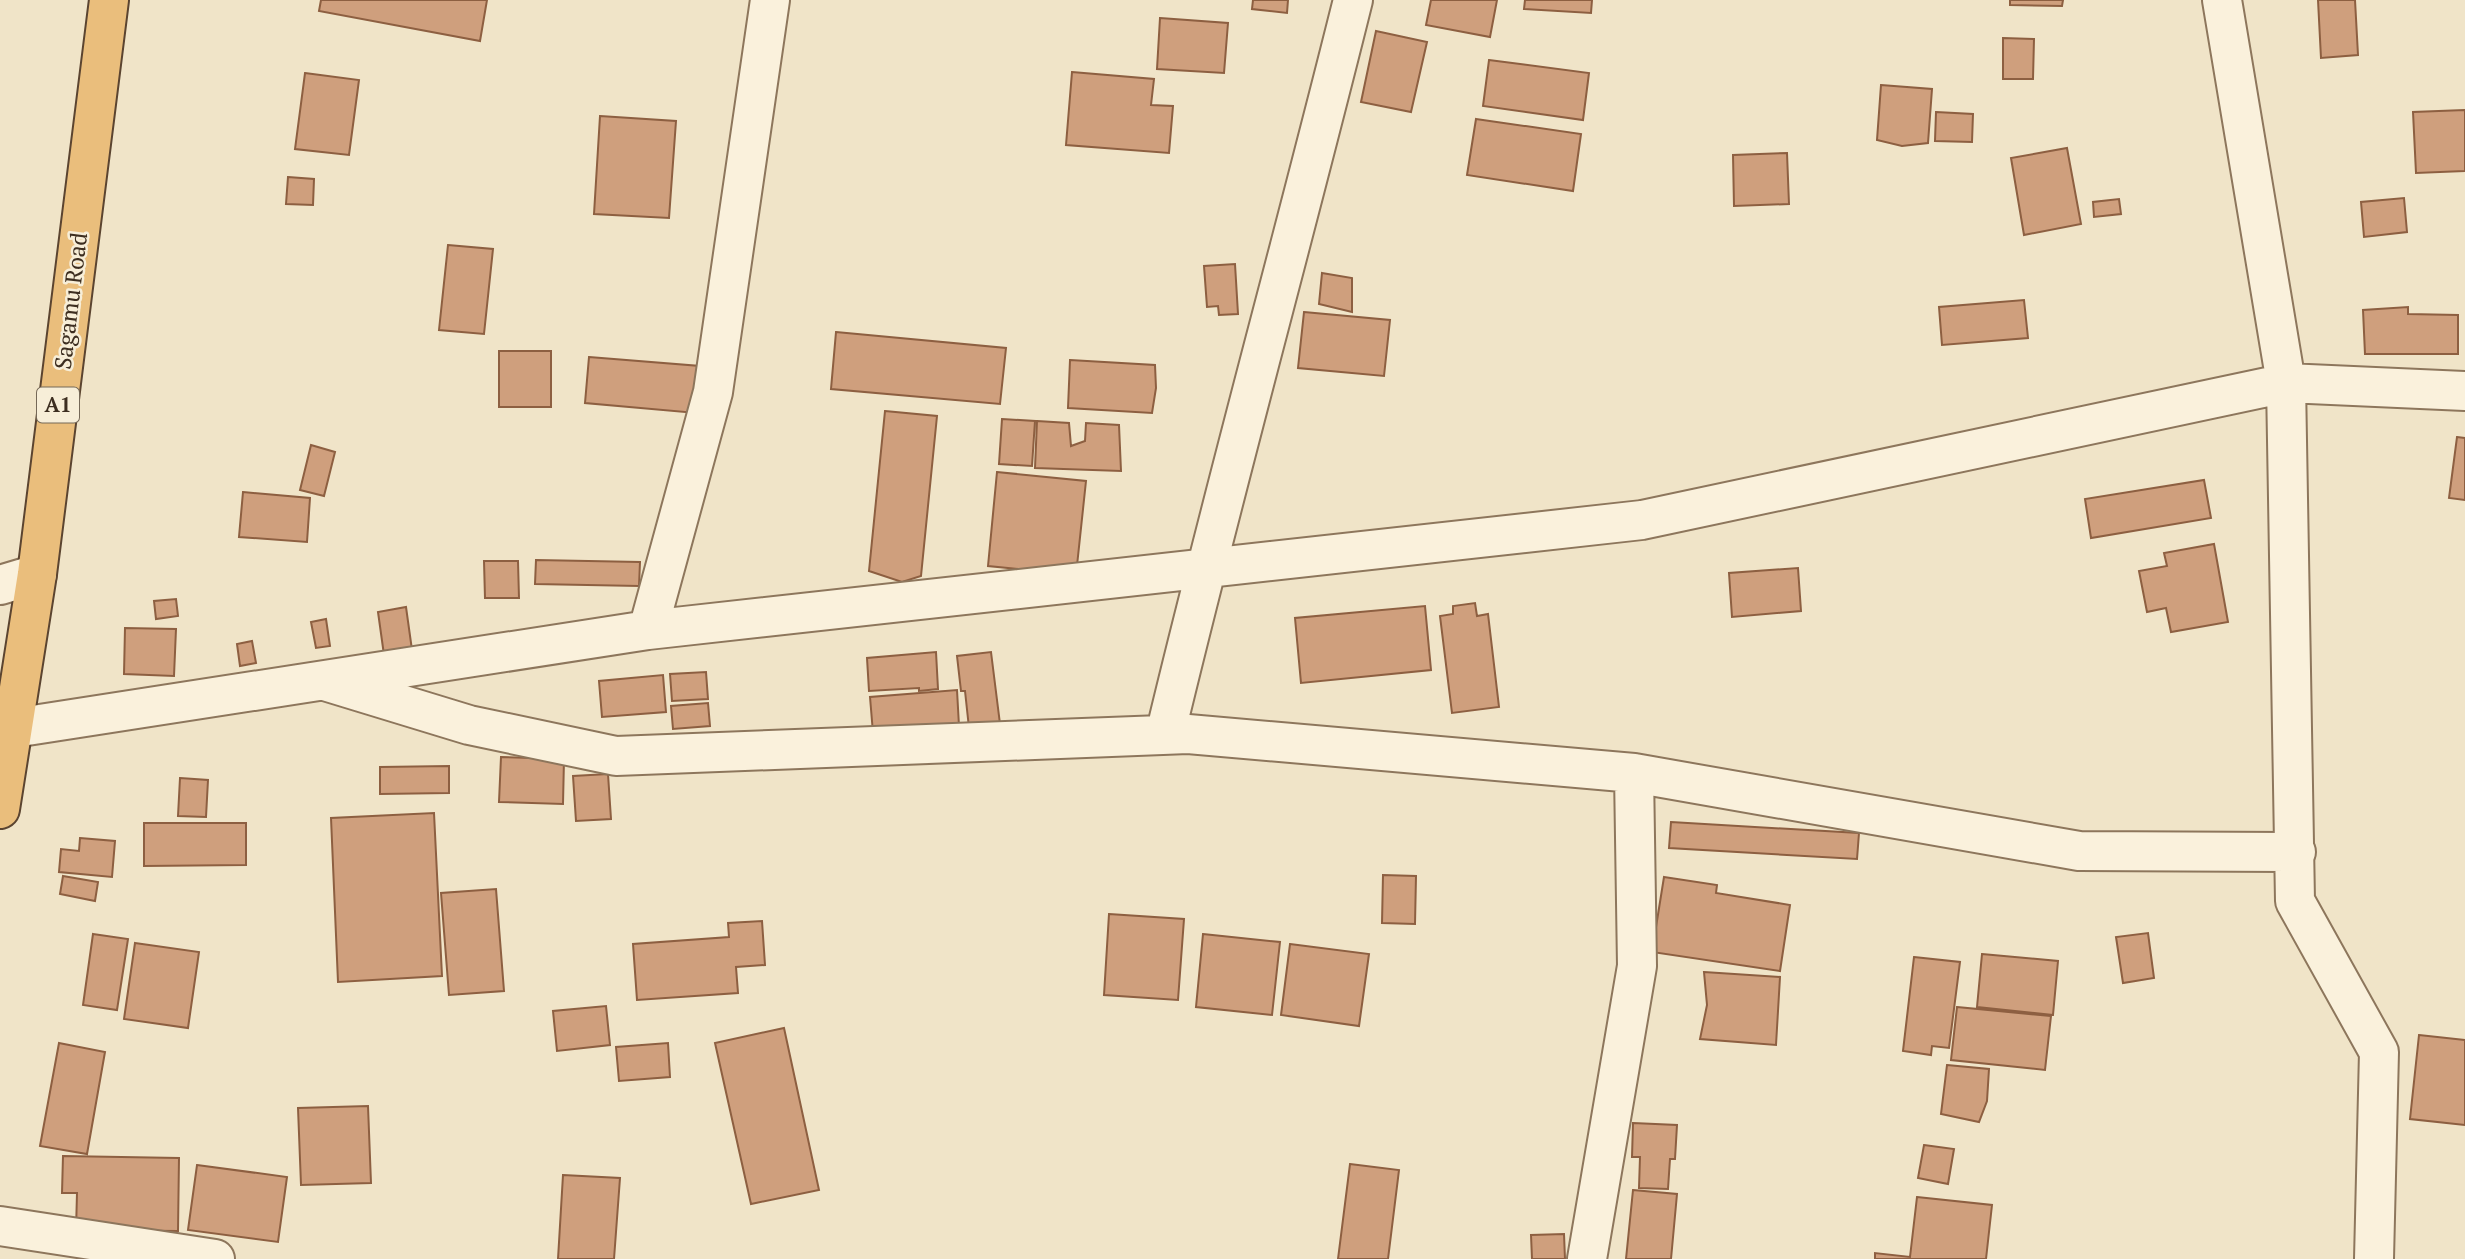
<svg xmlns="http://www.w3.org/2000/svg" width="2465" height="1259" font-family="'PT Serif',serif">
	<rect width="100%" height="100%" fill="#f0e4c8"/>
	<path fill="#cf9f7d" stroke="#8d5f41" stroke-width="2" d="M321,0H487L480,41L319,11Z
		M1253,0H1288L1287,13L1252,9Z
		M1431,0H1497L1490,37L1426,25Z
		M1525,0H1592L1591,13L1524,9Z
		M2010,0H2063L2062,6L2010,5Z
		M2318,0H2355L2358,55L2321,58Z
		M1160,18L1228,23L1224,73L1157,69Z
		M1376,31L1427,42L1411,112L1361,102Z
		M2003,38L2034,39L2033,79H2003Z
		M1489,60L1589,73L1583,120L1483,106Z
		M1072,72L1154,79L1151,105L1173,106L1169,153L1066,145Z
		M305,73L359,80L349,155L295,149Z
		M1881,85L1932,89L1928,143L1902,146L1877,140Z
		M2465,110V171L2416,173L2413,112Z
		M1936,112L1973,114L1972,142L1935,141Z
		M600,116L676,121L669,218L594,214Z
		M1476,119L1581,134L1573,191L1467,175Z
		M2067,148L2081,224L2024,235L2011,158Z
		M1787,153L1789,204L1734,206L1733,155Z
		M288,177L314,179L313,205L286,204Z
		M2404,198L2407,232L2364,237L2361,202Z
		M2119,199L2121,214L2094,217L2093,202Z
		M448,245L493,249L484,334L439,330Z
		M1235,264L1238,314L1219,315L1218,306L1207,307L1204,266Z
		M1322,273L1352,278V312L1319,304Z
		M2024,300L2028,338L1942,345L1939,307Z
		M2408,307V314L2458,315V354H2365L2363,310Z
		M1304,312L1390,320L1384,376L1298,368Z
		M836,332L1006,348L1000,404L831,389Z
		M499,351H551V407H499Z
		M589,357L700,366L696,413L585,403Z
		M1070,360L1155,365L1156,388L1152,413L1068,408Z
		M885,411L937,416L921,576L902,582L869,571Z
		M1002,419L1035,421L1032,466L999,464Z
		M1037,421L1069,423L1071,446L1085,441L1086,423L1119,425L1121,471L1035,468Z
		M2457,437L2465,438V500L2449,498Z
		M311,445L335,452L324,496L300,490Z
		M997,472L1086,481L1076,575L988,566Z
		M2204,480L2211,518L2091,538L2085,499Z
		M243,492L310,498L307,542L239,537Z
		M2214,544L2228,622L2171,632L2166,608L2147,612L2139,571L2167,566L2164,553Z
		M536,560L640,562L639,586L535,584Z
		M484,561H518L519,598H485Z
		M1798,568L1801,611L1732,617L1729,573Z
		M176,599L178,616L156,619L154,601Z
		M1475,603L1477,616L1488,614L1499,707L1452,713L1440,616L1453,614V606Z
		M1425,606L1431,670L1301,683L1295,618Z
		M406,607L412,650L384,655L378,612Z
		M326,619L330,646L316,648L311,622Z
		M125,628L176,629L174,676L124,674Z
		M252,641L256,663L240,666L237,644Z
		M936,652L938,689L919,691V688L869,691L867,658Z
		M991,652L1000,724L969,728L965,691H961L957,656Z
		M706,672L708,699L672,701L670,674Z
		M663,675L666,712L602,717L599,681Z
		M957,690L959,726L873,733L870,697Z
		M708,703L710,726L673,729L671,706Z
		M501,757L564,759L563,804L499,802Z
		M449,766V793L380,794V767Z
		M608,774L611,819L576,821L573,776Z
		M180,778L208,780L206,817L178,816Z
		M434,813L442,976L338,982L331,818Z
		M1671,822L1859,833L1857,859L1669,848Z
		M144,823H246V865L144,866Z
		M80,838L115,841L112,877L59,872L61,849L79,851Z
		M1383,875L1416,876L1415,924L1382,923Z
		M63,876L98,882L95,901L60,894Z
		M1664,877L1717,885L1716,893L1790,905L1780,971L1652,952Z
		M496,889L504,991L449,995L441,893Z
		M1109,914L1184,919L1178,1000L1104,995Z
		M762,921L765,965L736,967L738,993L637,1000L633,944L729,937L728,923Z
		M2148,933L2154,978L2123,983L2116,937Z
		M93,934L128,939L117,1010L83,1005Z
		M1203,934L1280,942L1272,1015L1196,1007Z
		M135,943L199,952L188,1028L124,1019Z
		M1290,944L1369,954L1359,1026L1281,1015Z
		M1982,954L2058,961L2053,1015L1977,1007Z
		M1914,957L1960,962L1949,1048L1932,1046L1931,1055L1903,1051Z
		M1704,972L1780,977L1776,1045L1700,1039L1707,1005Z
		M606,1006L610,1045L557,1051L553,1011Z
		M1957,1007L2051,1016L2045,1070L1951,1060Z
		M784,1028L819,1190L751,1204L715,1043Z
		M2419,1035L2465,1040V1125L2410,1119Z
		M59,1043L105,1052L87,1154L40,1146Z
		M668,1043L670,1077L619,1081L616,1047Z
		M1947,1065L1989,1069L1987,1101L1979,1122L1941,1114Z
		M368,1106L371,1183L301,1185L298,1108Z
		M1633,1123L1677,1125L1675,1159H1670L1668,1189L1639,1188L1640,1157H1632Z
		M1924,1145L1954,1149L1948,1184L1918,1178Z
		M63,1156L179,1158L178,1231L76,1230L77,1193H62Z
		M1350,1164L1399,1170L1388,1259H1338Z
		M197,1165L287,1177L278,1242L188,1230Z
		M563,1175L620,1178L614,1259H558Z
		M1633,1190L1677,1194L1671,1259H1626Z
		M1917,1197L1992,1205L1986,1259H1875V1253L1910,1257Z
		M1564,1234L1565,1259H1532L1531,1235Z"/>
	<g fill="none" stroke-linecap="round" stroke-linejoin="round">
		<defs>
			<path id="minor" d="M2222,0L2286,383L2295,901L2379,1052L2374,1259
				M0,585L37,574
				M648,630L713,392L770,0
				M328,682L469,725L616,756L1188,734L1634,773L2079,851L2296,852
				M14,728L648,630L1642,520L2286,383L2465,391
				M1165,735C1224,489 1292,245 1353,0
				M0,1226L215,1259
				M1587,1259L1637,966L1634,773"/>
			<path id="trunk" d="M0,809L37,574L109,0"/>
		</defs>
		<use href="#minor" stroke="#8d765c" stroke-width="42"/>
		<use href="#trunk" stroke="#5b4430" stroke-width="42"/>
		<use href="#minor" stroke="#faf1dc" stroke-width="38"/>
		<use href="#trunk" stroke="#eabe7c" stroke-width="38"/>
	</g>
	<g text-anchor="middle" stroke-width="5" stroke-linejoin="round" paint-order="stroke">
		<rect fill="#f7eed8" stroke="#756857" stroke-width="2" x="37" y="387.5" width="42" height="35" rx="5"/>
		<g font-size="21" font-weight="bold" fill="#3d2e20">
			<text x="58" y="412">A1</text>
		</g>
		<g font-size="23" fill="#3d2e20" stroke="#f7eed8">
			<text transform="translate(71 301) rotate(-83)" y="8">Sagamu Road</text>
		</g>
	</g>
</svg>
